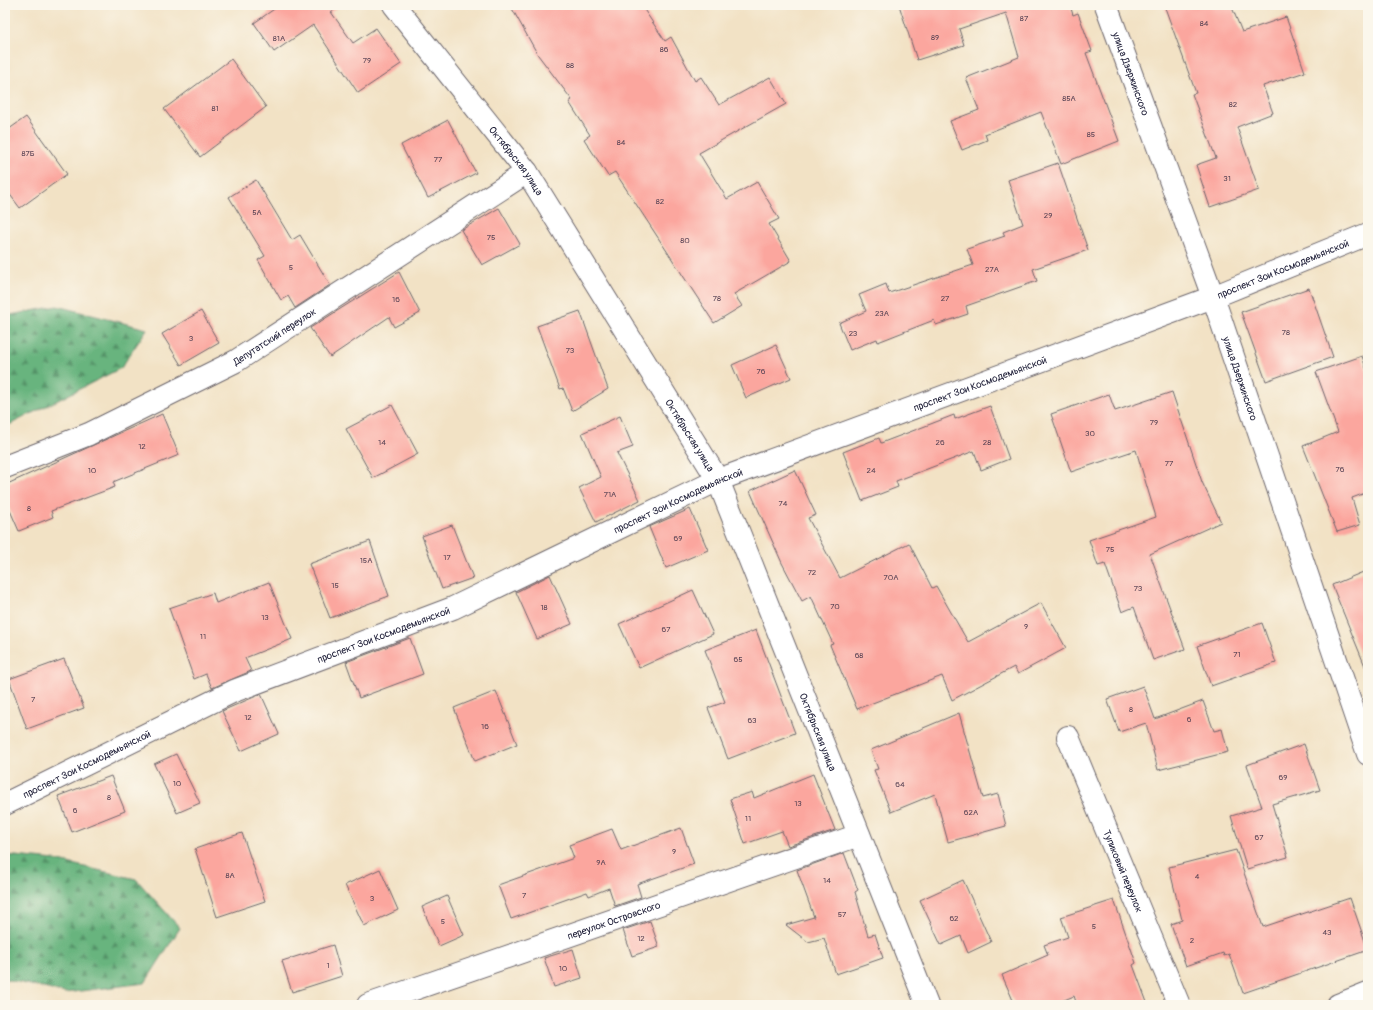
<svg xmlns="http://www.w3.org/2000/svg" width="1373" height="1010" font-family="Pangolin,sans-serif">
	<defs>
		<pattern id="forest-firs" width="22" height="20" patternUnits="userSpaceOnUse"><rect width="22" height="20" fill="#67b47e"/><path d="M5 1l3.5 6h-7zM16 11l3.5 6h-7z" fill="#549268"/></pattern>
	</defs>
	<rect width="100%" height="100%" fill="#fbf7ec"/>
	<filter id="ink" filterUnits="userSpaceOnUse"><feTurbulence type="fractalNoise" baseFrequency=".025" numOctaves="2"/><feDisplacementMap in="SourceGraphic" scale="8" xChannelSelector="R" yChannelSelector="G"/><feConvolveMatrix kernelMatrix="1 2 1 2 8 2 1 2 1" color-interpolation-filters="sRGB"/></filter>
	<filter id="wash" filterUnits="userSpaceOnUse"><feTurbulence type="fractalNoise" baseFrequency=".012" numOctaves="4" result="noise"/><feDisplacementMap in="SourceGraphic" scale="16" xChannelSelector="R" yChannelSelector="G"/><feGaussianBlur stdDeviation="0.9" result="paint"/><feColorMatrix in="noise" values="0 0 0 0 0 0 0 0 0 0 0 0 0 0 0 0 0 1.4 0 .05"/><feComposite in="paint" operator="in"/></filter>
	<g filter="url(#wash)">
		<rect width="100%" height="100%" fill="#f2e2c5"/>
		<path fill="url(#forest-firs)" stroke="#446b5c" d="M57,306L147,329L121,368L5,427V316Z
			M5,855L55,860L136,879L180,928L145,983L65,993L5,979Z"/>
		<g id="blocks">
			<path fill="#fba69e" d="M280,5H341L331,12L353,43L376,28L401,64L358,93L313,25L274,52L254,23Z
				M510,5H641L665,41L671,37L695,81L701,77L719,105L770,77L786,104L699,153L727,199L757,182L779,219L769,224L791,261L734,294L742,306L714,323L615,172L608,176L584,139L590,135L569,102L572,100L538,55Z
				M899,5H1070L1073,15L1078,13L1092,51L1086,53L1119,141L1061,164L1041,112L985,134L987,140L962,150L950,121L979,110L966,78L1019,57L1006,13L959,29L964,45L917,60Z
				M1164,5H1231L1242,32L1286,17L1305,72L1263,86L1273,113L1237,127L1259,190L1210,207L1196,165L1216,158L1192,94L1196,93Z
				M231,59L266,107L200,157L164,109Z
				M26,117L67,174L20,208L5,188V132Z
				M448,120L476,173L428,198L401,145Z
				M1058,163L1088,250L1033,269L1037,281L966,306L968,314L936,325L934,320L878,342L877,339L850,350L839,323L866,311L859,295L886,284L889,293L973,265L967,249L1005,236L1003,232L1023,224L1008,180Z
				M256,180L292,240L300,235L330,285L295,308L288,296L281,300L258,260L265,256L229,197Z
				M499,208L520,244L482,265L461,230Z
				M399,272L420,313L394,327L389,317L330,357L310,328Z
				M1309,288L1333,357L1266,381L1241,312Z
				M201,311L219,343L181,365L162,334Z
				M580,311L608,389L572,411L563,388L560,389L537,326Z
				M776,345L791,378L746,398L732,365Z
				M1362,356L1368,374V492L1352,498L1360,525L1337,532L1303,446L1338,432L1316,372Z
				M1172,392L1202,482L1221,522L1150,554L1185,649L1153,660L1134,607L1122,612L1105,564L1098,566L1089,540L1156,517L1136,450L1071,472L1051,414L1109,394L1115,411Z
				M392,405L418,454L373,478L346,429Z
				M990,406L1009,459L981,470L974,451L896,481L898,487L862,501L843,452L879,438L881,443L954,415L955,419Z
				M162,414L179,455L113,482L115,487L51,511L53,517L19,531L5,499V485Z
				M620,416L633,447L617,453L640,500L596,522L579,488L601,477L582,433Z
				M795,470L816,515L808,518L840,578L909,543L932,588L936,586L968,642L1041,603L1066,648L1018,674L1014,667L952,700L942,676L857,709L830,645L833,644L811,596L802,601L782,563L750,491Z
				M690,509L708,550L666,568L649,527Z
				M452,525L473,578L442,589L422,536Z
				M370,541L389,596L330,618L309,564Z
				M1368,570V671H1367L1332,585Z
				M550,575L572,624L537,639L516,592Z
				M269,582L292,639L245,658L251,671L212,688L206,674L194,679L169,608L213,593L216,603Z
				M693,590L713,634L639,668L619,624Z
				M1262,623L1276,663L1211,686L1197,646Z
				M756,630L795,733L728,759L708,708L725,702L705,650Z
				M410,638L423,674L359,698L346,662Z
				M64,659L84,708L27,729L9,679Z
				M1143,686L1155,719L1203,701L1214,731L1222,729L1228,752L1158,770L1146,723L1119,732L1107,699Z
				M496,691L517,744L475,761L454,708Z
				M261,694L279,734L241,751L222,711Z
				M959,713L983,798L998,794L1006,826L948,842L935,794L891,812L874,770L878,769L871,750Z
				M1304,744L1320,790L1272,804L1288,857L1247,869L1231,816L1262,807L1247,765Z
				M176,754L200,803L177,813L154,764Z
				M813,774L835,830L788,846L782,831L745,844L730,799L752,792L754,798Z
				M111,776L125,811L72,832L58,796Z
				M681,828L694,864L637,884L641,897L615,906L609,888L589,896L587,892L511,919L498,885L574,858L569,845L612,829L621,850Z
				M242,833L265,901L217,917L195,849Z
				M1236,850L1263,927L1350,898L1368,950L1243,993L1229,954L1224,956L1223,953L1186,966L1171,924L1182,920L1169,867Z
				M844,853L858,890L855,892L868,936L875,934L883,958L836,974L824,938L808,942L786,925L814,917L797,870Z
				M380,869L398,910L364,926L345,885Z
				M963,880L991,942L968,953L961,936L941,945L920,900Z
				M447,896L464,935L439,946L422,907Z
				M1114,900L1136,963L1133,965L1148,1005H1077L1074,996L1052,1005H1015L1002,975L1048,955L1044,945L1068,937L1061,917Z
				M650,921L659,947L632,956L623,930Z
				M333,945L342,976L292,992L282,961Z
				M573,949L582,978L554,987L544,958Z"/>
		</g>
	</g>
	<g filter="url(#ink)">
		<use href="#blocks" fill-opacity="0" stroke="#6b656b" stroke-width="1"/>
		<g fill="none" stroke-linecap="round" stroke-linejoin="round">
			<defs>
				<g id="minor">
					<path id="s1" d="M394,5L527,172L718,480L927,1005"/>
					<path id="s2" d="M1106,5L1213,297L1368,754"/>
					<path id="s3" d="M5,467L89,434L236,361L527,172"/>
					<path id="s4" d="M1068,737L1179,1005"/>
					<path id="s5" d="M5,804L234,691L453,608L718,480L1213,297L1368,234"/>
					<path id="s6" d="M368,1005L859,835"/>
					<path d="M1338,1005L1368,993"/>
				</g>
			</defs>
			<use href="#minor" stroke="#6b656b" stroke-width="24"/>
			<use href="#minor" stroke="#fff" stroke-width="22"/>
		</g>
	</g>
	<g text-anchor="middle" stroke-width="4" stroke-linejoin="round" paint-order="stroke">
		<g font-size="8" fill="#584354">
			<text x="1024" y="21">87</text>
			<text x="1204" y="26">84</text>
			<text x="935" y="40">89</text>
			<text x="279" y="41">81А</text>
			<text x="664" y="52">86</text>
			<text x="367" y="63">79</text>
			<text x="570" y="68">88</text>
			<text x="1069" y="101">85А</text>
			<text x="1233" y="107">82</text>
			<text x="215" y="111">81</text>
			<text x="1091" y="137">85</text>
			<text x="621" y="145">84</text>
			<text x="28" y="156">87Б</text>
			<text x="438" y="162">77</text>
			<text x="1227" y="181">31</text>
			<text x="660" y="204">82</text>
			<text x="257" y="215">5А</text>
			<text x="1048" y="218">29</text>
			<text x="491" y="240">75</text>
			<text x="685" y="243">80</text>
			<text x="291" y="270">5</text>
			<text x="992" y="272">27А</text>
			<text x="717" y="301">78</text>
			<text x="945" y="301">27</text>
			<text x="396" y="302">16</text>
			<text x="882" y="316">23А</text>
			<text x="1286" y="335">78</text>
			<text x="853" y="336">23</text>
			<text x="191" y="341">3</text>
			<text x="570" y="353">73</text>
			<text x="761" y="374">76</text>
			<text x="1154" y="425">79</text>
			<text x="1090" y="436">30</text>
			<text x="382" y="445">14</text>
			<text x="940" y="445">26</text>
			<text x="987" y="445">28</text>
			<text x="142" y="449">12</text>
			<text x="1169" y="466">77</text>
			<text x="1340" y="472">76</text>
			<text x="92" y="473">10</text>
			<text x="871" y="473">24</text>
			<text x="610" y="497">71А</text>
			<text x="783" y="506">74</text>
			<text x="29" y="511">8</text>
			<text x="678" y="541">69</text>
			<text x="1110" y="552">75</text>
			<text x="447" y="560">17</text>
			<text x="366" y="563">15А</text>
			<text x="812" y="575">72</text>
			<text x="891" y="580">70А</text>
			<text x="335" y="588">15</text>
			<text x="1138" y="591">73</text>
			<text x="835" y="609">70</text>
			<text x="544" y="610">18</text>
			<text x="265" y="620">13</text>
			<text x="1026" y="629">9</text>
			<text x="666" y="632">67</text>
			<text x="203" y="639">11</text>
			<text x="1237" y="657">71</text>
			<text x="859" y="658">68</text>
			<text x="738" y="662">65</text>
			<text x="33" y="702">7</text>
			<text x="1131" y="712">8</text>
			<text x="248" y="720">12</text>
			<text x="1189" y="722">6</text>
			<text x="752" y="723">63</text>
			<text x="485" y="729">16</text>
			<text x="1283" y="780">69</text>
			<text x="177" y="786">10</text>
			<text x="900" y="787">64</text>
			<text x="109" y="800">8</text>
			<text x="798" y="806">13</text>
			<text x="75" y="813">6</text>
			<text x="971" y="815">62А</text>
			<text x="748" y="821">11</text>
			<text x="1259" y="840">67</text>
			<text x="674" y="854">9</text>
			<text x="601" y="865">9А</text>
			<text x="230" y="878">8А</text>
			<text x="1197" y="879">4</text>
			<text x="827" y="883">14</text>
			<text x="524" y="898">7</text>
			<text x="372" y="901">3</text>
			<text x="842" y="917">57</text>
			<text x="954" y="921">62</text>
			<text x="443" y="924">5</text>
			<text x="1094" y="929">5</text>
			<text x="1327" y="935">43</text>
			<text x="641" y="941">12</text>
			<text x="1192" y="943">2</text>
			<text x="328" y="968">1</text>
			<text x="563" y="971">10</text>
		</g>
		<g font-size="10" fill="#22223b" stroke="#fbf7ec">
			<text dy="4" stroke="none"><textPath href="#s2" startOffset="73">улица Дзержинского</textPath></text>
			<text dy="4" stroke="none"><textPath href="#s1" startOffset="198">Октябрьская улица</textPath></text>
			<text dy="4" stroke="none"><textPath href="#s5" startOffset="1387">проспект Зои Космодемьянской</textPath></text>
			<text dy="4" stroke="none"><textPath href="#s3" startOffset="300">Депутатский переулок</textPath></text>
			<text dy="4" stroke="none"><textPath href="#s2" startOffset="397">улица Дзержинского</textPath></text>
			<text dy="4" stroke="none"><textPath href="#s5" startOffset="1063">проспект Зои Космодемьянской</textPath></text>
			<text dy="4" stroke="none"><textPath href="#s1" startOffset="523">Октябрьская улица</textPath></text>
			<text dy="4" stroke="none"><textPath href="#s5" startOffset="739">проспект Зои Космодемьянской</textPath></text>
			<text dy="4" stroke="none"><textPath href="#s5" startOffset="415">проспект Зои Космодемьянской</textPath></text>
			<text dy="4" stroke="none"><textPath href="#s1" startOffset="847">Октябрьская улица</textPath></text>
			<text dy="4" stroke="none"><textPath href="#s5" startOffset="91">проспект Зои Космодемьянской</textPath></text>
			<text dy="4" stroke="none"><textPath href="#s4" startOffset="145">Тупиковый переулок</textPath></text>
			<text dy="4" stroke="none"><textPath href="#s6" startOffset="260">переулок Островского</textPath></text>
		</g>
	</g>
	<rect width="1373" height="1010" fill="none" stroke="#fbf7ec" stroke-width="20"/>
</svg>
